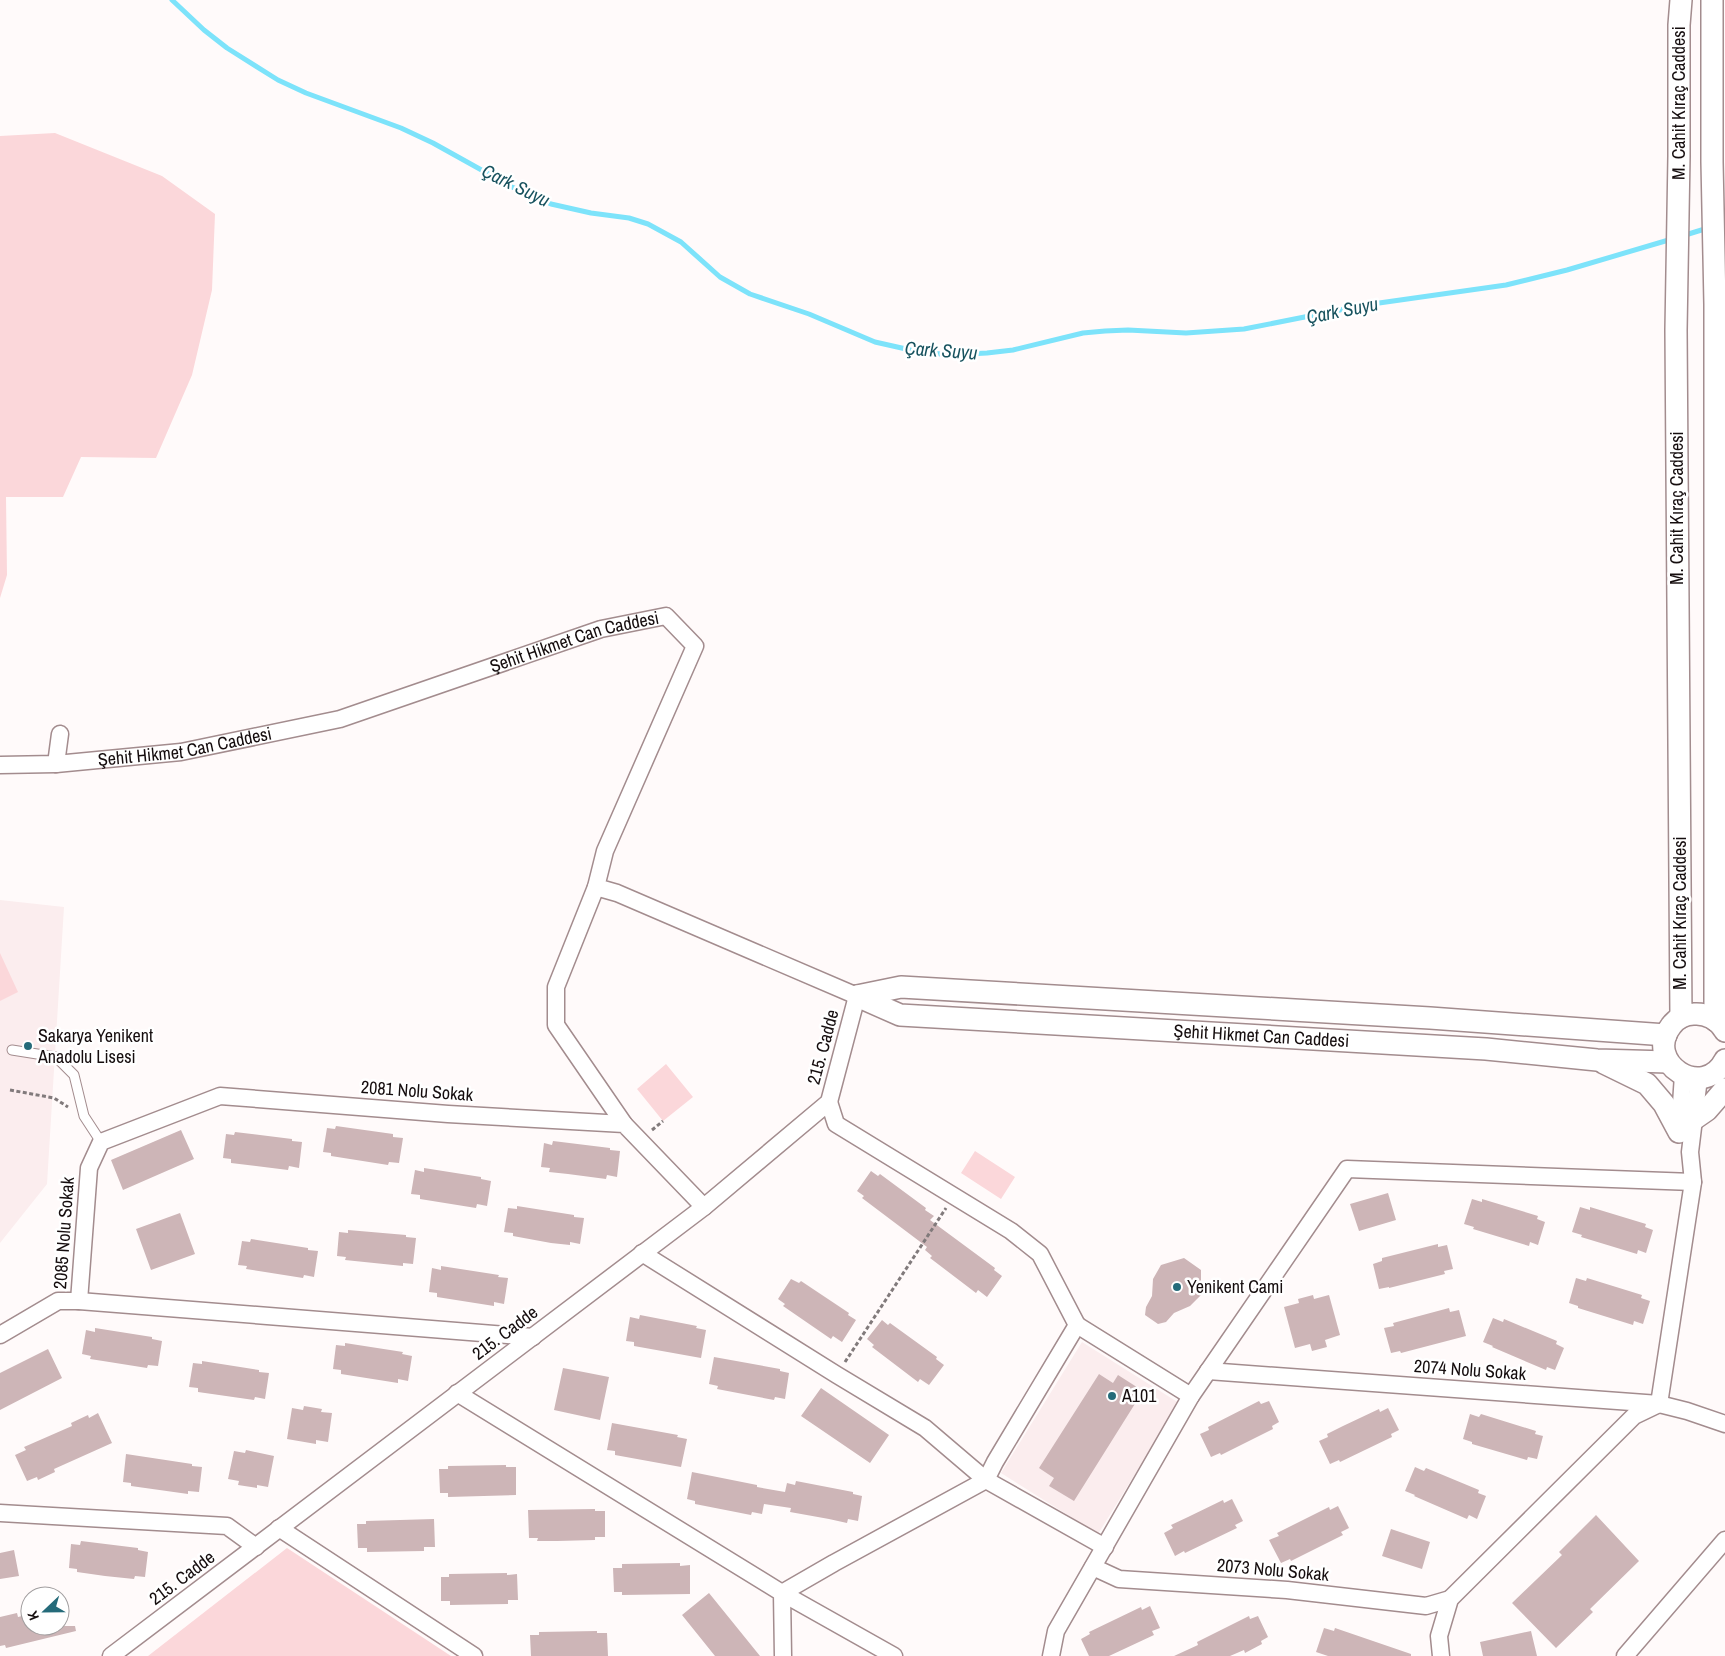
<svg xmlns="http://www.w3.org/2000/svg" width="1725" height="1656" font-family="'Archivo Narrow',sans-serif">
	<rect width="100%" height="100%" fill="#fffafa"/>
	<path fill="#fbedee" d="M0,900L64,907L47,1184L0,1243Z
		M1082,1342L1179,1403L1098,1534L1001,1473Z"/>
	<path fill="#fbd7da" d="M55,133L162,176L215,214L212,290L192,375L156,458L81,457L63,497H6L7,575L0,598V136Z
		M0,953L18,992L0,1001Z
		M666,1064L693,1097L663,1121L637,1089Z
		M975,1151L1015,1177L1001,1199L961,1173Z
		M287,1548L451,1656H148Z"/>
	<g fill="none" stroke-linecap="round" stroke-linejoin="round">
		<path stroke="#7de3fa" stroke-width="5" d="M172,0L204,30L227,48L278,80L306,93L401,128L433,143L512,187L551,204L591,213L629,218L648,224L681,242L720,277L750,294L809,314L875,342L915,351L949,355L987,353L1013,350L1083,333L1105,331L1128,330L1186,333L1244,329L1365,305L1506,285L1567,270L1672,239
			M1682,236L1708,228"/>
	</g>
	<path fill="#cdb5b7" d="M336,1126L393,1134V1137L403,1138L399,1163L389,1162L388,1165L331,1156V1153L323,1152L327,1128L335,1129Z
		M181,1130L194,1159L123,1190L111,1160Z
		M235,1132L292,1139V1141L302,1142L299,1168L289,1166L288,1170L231,1163V1159L223,1158L226,1134L234,1135Z
		M553,1141L610,1148V1150L620,1151L617,1177L607,1175L606,1179L568,1174L549,1172L550,1168L541,1167L544,1143L552,1145Z
		M424,1168L481,1177V1179L491,1181L487,1206L477,1204L476,1208L420,1199V1195L411,1194L415,1170L424,1172Z
		M871,1171L878,1176L880,1174L926,1208L925,1210L934,1216L930,1220L995,1268L994,1270L1002,1276L987,1297L978,1290L976,1293L930,1258L932,1256L925,1250L927,1247L862,1198L864,1196L857,1191Z
		M1388,1193L1396,1220L1359,1231L1350,1204Z
		M1472,1199L1482,1202V1199L1538,1216L1537,1219L1545,1222L1538,1245L1530,1242L1529,1246L1473,1229L1474,1227L1464,1224Z
		M517,1206L574,1215V1217L584,1218L580,1244L570,1242V1245L551,1243L513,1236V1233L504,1232L508,1208L517,1209Z
		M1580,1207L1590,1210V1207L1646,1224L1645,1227L1653,1230L1646,1253L1638,1250L1637,1254L1581,1237L1582,1235L1572,1232Z
		M180,1213L195,1254L151,1270L136,1229Z
		M348,1230L406,1235V1237L416,1238L413,1264L403,1263V1266L345,1260L346,1257L337,1256L339,1232L348,1233Z
		M251,1239L308,1248V1250L318,1251L314,1277L304,1275L303,1278L246,1269L247,1266L238,1265L242,1241L250,1242Z
		M1438,1244V1247L1447,1245L1453,1269L1444,1271L1445,1274L1389,1288V1287L1379,1289L1373,1264L1382,1261V1258Z
		M1184,1258L1201,1270V1295L1190,1306L1174,1313L1166,1322L1158,1324L1145,1315L1146,1307L1152,1296L1153,1279L1161,1265Z
		M441,1266L499,1275L498,1277L508,1278L504,1304L494,1302V1306L437,1297V1293L429,1292L432,1268L441,1270Z
		M1576,1278L1586,1281L1587,1278L1642,1295L1641,1298L1650,1301L1643,1324L1634,1321L1633,1325L1578,1308V1306L1569,1303Z
		M791,1279L799,1283L801,1281L849,1313L848,1315L856,1320L842,1342L833,1336L831,1339L783,1306L785,1304L778,1299Z
		M1313,1295L1314,1299L1329,1295L1340,1335L1325,1340L1327,1347L1312,1351L1310,1344L1295,1348L1284,1307L1299,1303L1298,1299Z
		M1449,1308L1450,1312L1459,1310L1466,1336L1401,1353L1400,1351L1391,1353L1384,1328L1394,1326L1393,1323Z
		M640,1315L697,1326L696,1328L706,1330L701,1358L634,1346V1342L626,1341L630,1317L639,1319Z
		M1493,1318L1503,1322L1504,1319L1557,1341L1556,1344L1564,1348L1555,1370L1547,1367L1546,1370L1492,1347L1493,1346L1483,1342Z
		M882,1320L888,1325L890,1323L937,1357L936,1359L944,1365L929,1385L920,1379L918,1382L872,1347L874,1345L867,1339Z
		M95,1328L152,1337V1339L162,1341L158,1366L148,1365L147,1368L103,1361L90,1359L91,1356L82,1354L86,1330L95,1332Z
		M345,1343L403,1352L402,1354L412,1356L408,1381L398,1379V1383L341,1374V1370L333,1369L336,1345L345,1346Z
		M48,1349L62,1378L0,1410V1373Z
		M714,1357L780,1369V1371L789,1373L785,1399L775,1397L774,1400L717,1389L718,1386L709,1384Z
		M202,1361L259,1370V1372L269,1373L265,1399L255,1397L254,1400L198,1392V1388L189,1387L193,1363L202,1364Z
		M563,1368L609,1377L600,1420L554,1410Z
		M1099,1374L1113,1383L1118,1375L1143,1391L1074,1501L1049,1486L1054,1478L1039,1468Z
		M821,1388L889,1435L870,1463L801,1416Z
		M1259,1401L1261,1404L1269,1401L1279,1422L1272,1426L1273,1429L1221,1455L1220,1453L1211,1457L1200,1434L1209,1430L1208,1427Z
		M304,1406L322,1409L321,1412L332,1413L328,1442L316,1440V1444L287,1439L292,1408L303,1410Z
		M1388,1408L1399,1430L1391,1434L1392,1437L1340,1462L1339,1460L1330,1464L1319,1441L1328,1437L1327,1434L1343,1426L1379,1409L1380,1412Z
		M98,1413L112,1443L54,1469L55,1472L38,1480L37,1477L27,1481L15,1455L26,1450L24,1447L72,1426L71,1423L88,1415L89,1418Z
		M1470,1414L1479,1417L1481,1414L1536,1431L1535,1434L1543,1436L1537,1459L1528,1457L1527,1460L1472,1444V1442L1463,1439Z
		M612,1423L678,1435L677,1437L687,1439L681,1467L615,1455V1451L607,1450Z
		M246,1450L274,1456L268,1487L257,1485V1488L238,1485L239,1481L228,1479L234,1451L245,1453Z
		M126,1454L192,1464V1466L202,1467L199,1492L188,1491V1494L131,1486V1483L123,1482Z
		M506,1465V1467H516V1495L448,1497V1493H440L439,1469H448V1466Z
		M1415,1467L1424,1471L1426,1468L1479,1490L1478,1493L1486,1496L1477,1519L1469,1515L1467,1519L1414,1496L1415,1495L1405,1491Z
		M692,1472L757,1485V1487L785,1492L787,1483L795,1485L796,1481L853,1492V1494L862,1496L858,1521L848,1519L847,1523L829,1519L790,1512L791,1508L764,1504L762,1514L752,1512L751,1515L695,1504V1501L687,1499Z
		M1232,1499L1243,1521L1235,1525L1237,1528L1185,1553L1184,1551L1175,1556L1164,1533L1173,1528L1171,1525L1188,1517L1223,1500L1224,1503Z
		M1338,1506L1349,1528L1341,1532L1343,1535L1291,1561L1290,1559L1281,1563L1269,1540L1279,1536L1277,1533L1329,1507L1330,1510Z
		M595,1509V1511H605V1537H595V1540L557,1541H537L538,1538H529L528,1510Z
		M1596,1515L1639,1561L1590,1609L1593,1612L1556,1648L1512,1603L1562,1555L1559,1552Z
		M434,1519L435,1547H424V1551L367,1552V1548H358L357,1524H366V1521Z
		M1391,1529L1430,1542L1422,1569L1382,1556Z
		M81,1541L138,1548V1550L148,1552L145,1577L135,1576L134,1579L105,1576L77,1572V1569L69,1568L71,1544L80,1545Z
		M14,1550L19,1576L0,1579V1553Z
		M680,1563V1566L690,1565V1594L622,1595V1592H614L613,1568H622V1564Z
		M507,1573V1575L517,1574L518,1600H508V1604L450,1605V1601H441V1577H449V1574Z
		M709,1593L760,1656H715L682,1615Z
		M1150,1606L1160,1628L1152,1631L1154,1635L1109,1656H1089L1081,1639L1090,1634L1089,1632L1141,1607L1142,1610Z
		M17,1613L18,1617L30,1614V1626H75L76,1631L6,1648L5,1645L0,1646V1617Z
		M1249,1616L1250,1619L1258,1616L1268,1637L1261,1641L1262,1644L1245,1653L1244,1650L1230,1656H1174L1198,1645L1197,1642Z
		M1324,1628L1334,1631L1335,1628L1411,1654V1656H1328L1316,1652Z
		M597,1631V1633H607L608,1656H531L530,1635H539V1632Z
		M1531,1631L1537,1656H1483L1480,1642Z"/>
	<g fill="none" stroke-linecap="round" stroke-linejoin="round">
		<defs>
			<path id="service" d="M12,1050L56,1057L74,1075L84,1116L101,1142"/>
			<g id="minor">
				<path d="M56,764L60,734"/>
				<path id="s1" d="M0,765L56,764L181,752L340,719L601,629L666,616L695,646L605,851L596,887L617,893L857,996L829,1102L704,1207L111,1656"/>
				<path d="M596,887L556,987V1025L624,1124"/>
				<path d="M829,1102L836,1124L1011,1231L1040,1254L1077,1325L995,1462L986,1480L1105,1547"/>
				<path d="M1679,1133L1683,1075"/>
				<path d="M642,1253L837,1375L925,1428L986,1480L834,1563L782,1593L894,1656"/>
				<path d="M79,1301L533,1337"/>
				<path d="M1077,1325L1191,1396"/>
				<path d="M0,1335L58,1301H79L89,1168L101,1142L220,1096L448,1114L624,1124L704,1207"/>
				<path d="M1208,1371L1659,1404L1687,1411L1725,1424"/>
				<path d="M457,1393L782,1593L783,1656"/>
				<path d="M0,1513L227,1526L256,1547"/>
				<path d="M279,1528L474,1656"/>
				<path d="M1093,1567L1119,1579L1287,1590L1426,1606L1450,1599"/>
				<path d="M1051,1656L1056,1631L1191,1396L1347,1169L1693,1182"/>
				<path d="M1441,1656L1439,1636L1450,1599L1634,1416L1659,1404L1693,1182L1690,1152L1699,1078"/>
				<path d="M1625,1656L1725,1540"/>
			</g>
			<g id="tertiary">
				<path d="M1712,0V162L1715,304V1020"/>
				<path id="s2" d="M857,996L900,1015L1486,1049L1597,1060L1668,1062"/>
				<path d="M857,996L901,987L1430,1018L1666,1035"/>
				<path id="s3" d="M1681,1017L1676,330L1679,156V25L1681,0"/>
				<path d="M1725,1031C1719,1020 1707,1013 1694,1014C1685,1014 1676,1019 1671,1026C1643,1062 1703,1102 1725,1060"/>
				<path d="M1604,1063L1647,1084L1664,1104L1679,1132"/>
				<path d="M1694,1119L1707,1110L1725,1089"/>
			</g>
		</defs>
		<use href="#service" stroke="#a38c8e" stroke-width="11"/>
		<use href="#minor" stroke="#a38c8e" stroke-width="19"/>
		<use href="#tertiary" stroke="#a38c8e" stroke-width="24"/>
		<path stroke="#817a7b" stroke-width="3" stroke-dasharray="4 2.5" stroke-linecap="butt" d="M10,1090L54,1098L68,1107
			M652,1130L663,1121
			M845,1362L946,1208"/>
		<use href="#service" stroke="#fff" stroke-width="9"/>
		<use href="#minor" stroke="#fff" stroke-width="16"/>
		<use href="#tertiary" stroke="#fff" stroke-width="21"/>
	</g>
	<g fill="#256b7a" stroke="#fff" stroke-width="2">
		<circle cx="28" cy="1046" r="5"/>
		<circle cx="1177" cy="1287" r="5"/>
		<circle cx="1112" cy="1396" r="5"/>
	</g>
	<g text-anchor="middle" stroke-width="5" stroke-linejoin="round" paint-order="stroke">
		<g font-size="18" fill="#150d0e" stroke="#fff">
			<text dy="6" stroke="none"><textPath href="#s3" startOffset="914">M. Cahit Kıraç Caddesi</textPath></text>
			<text transform="translate(1677 508) rotate(-90)" y="6">M. Cahit Kıraç Caddesi</text>
			<text dy="6" stroke="none"><textPath href="#s1" startOffset="591">Şehit Hikmet Can Caddesi</textPath></text>
			<text dy="6" stroke="none"><textPath href="#s1" startOffset="186">Şehit Hikmet Can Caddesi</textPath></text>
			<text transform="translate(1680 913) rotate(-90)" y="6">M. Cahit Kıraç Caddesi</text>
			<text dy="6" stroke="none"><textPath href="#s2" startOffset="409">Şehit Hikmet Can Caddesi</textPath></text>
			<text transform="translate(823 1047) rotate(-75)" y="6">215. Cadde</text>
			<text transform="translate(417 1091) rotate(4)" y="6">2081 Nolu Sokak</text>
			<text transform="translate(64 1233) rotate(-86)" y="6">2085 Nolu Sokak</text>
			<text transform="translate(505 1333) rotate(-37)" y="6">215. Cadde</text>
			<text transform="translate(1470 1370) rotate(4)" y="6">2074 Nolu Sokak</text>
			<text transform="translate(1273 1570) rotate(5)" y="6">2073 Nolu Sokak</text>
			<text transform="translate(182 1578) rotate(-37)" y="6">215. Cadde</text>
		</g>
		<g font-size="18" fill="#150d0e" stroke="#fff" text-anchor="start">
			<text x="38" y="1042">Sakarya Yenikent<tspan x="38" dy="21">Anadolu Lisesi</tspan></text>
			<text x="1187" y="1293">Yenikent Cami</text>
			<text x="1122" y="1402">A101</text>
		</g>
		<g font-size="19" font-style="italic" fill="#17525e" stroke="#fff">
			<text transform="translate(516 185) rotate(26)" y="7">Çark Suyu</text>
			<text transform="translate(1342 310) rotate(-11)" y="7">Çark Suyu</text>
			<text transform="translate(941 350) rotate(4)" y="7">Çark Suyu</text>
		</g>
	</g>
	<g transform="translate(45 1611) rotate(248)"><circle r="24" fill="#ffffff" stroke="#a19e9f"/>
	<path d="M0-4L9 19L0 12L-9 19Z" fill="#256b7a"/>
	<text y="-8" font-size="14" font-weight="bold" text-anchor="middle" fill="#150d0e">K</text>
	</g>
</svg>
